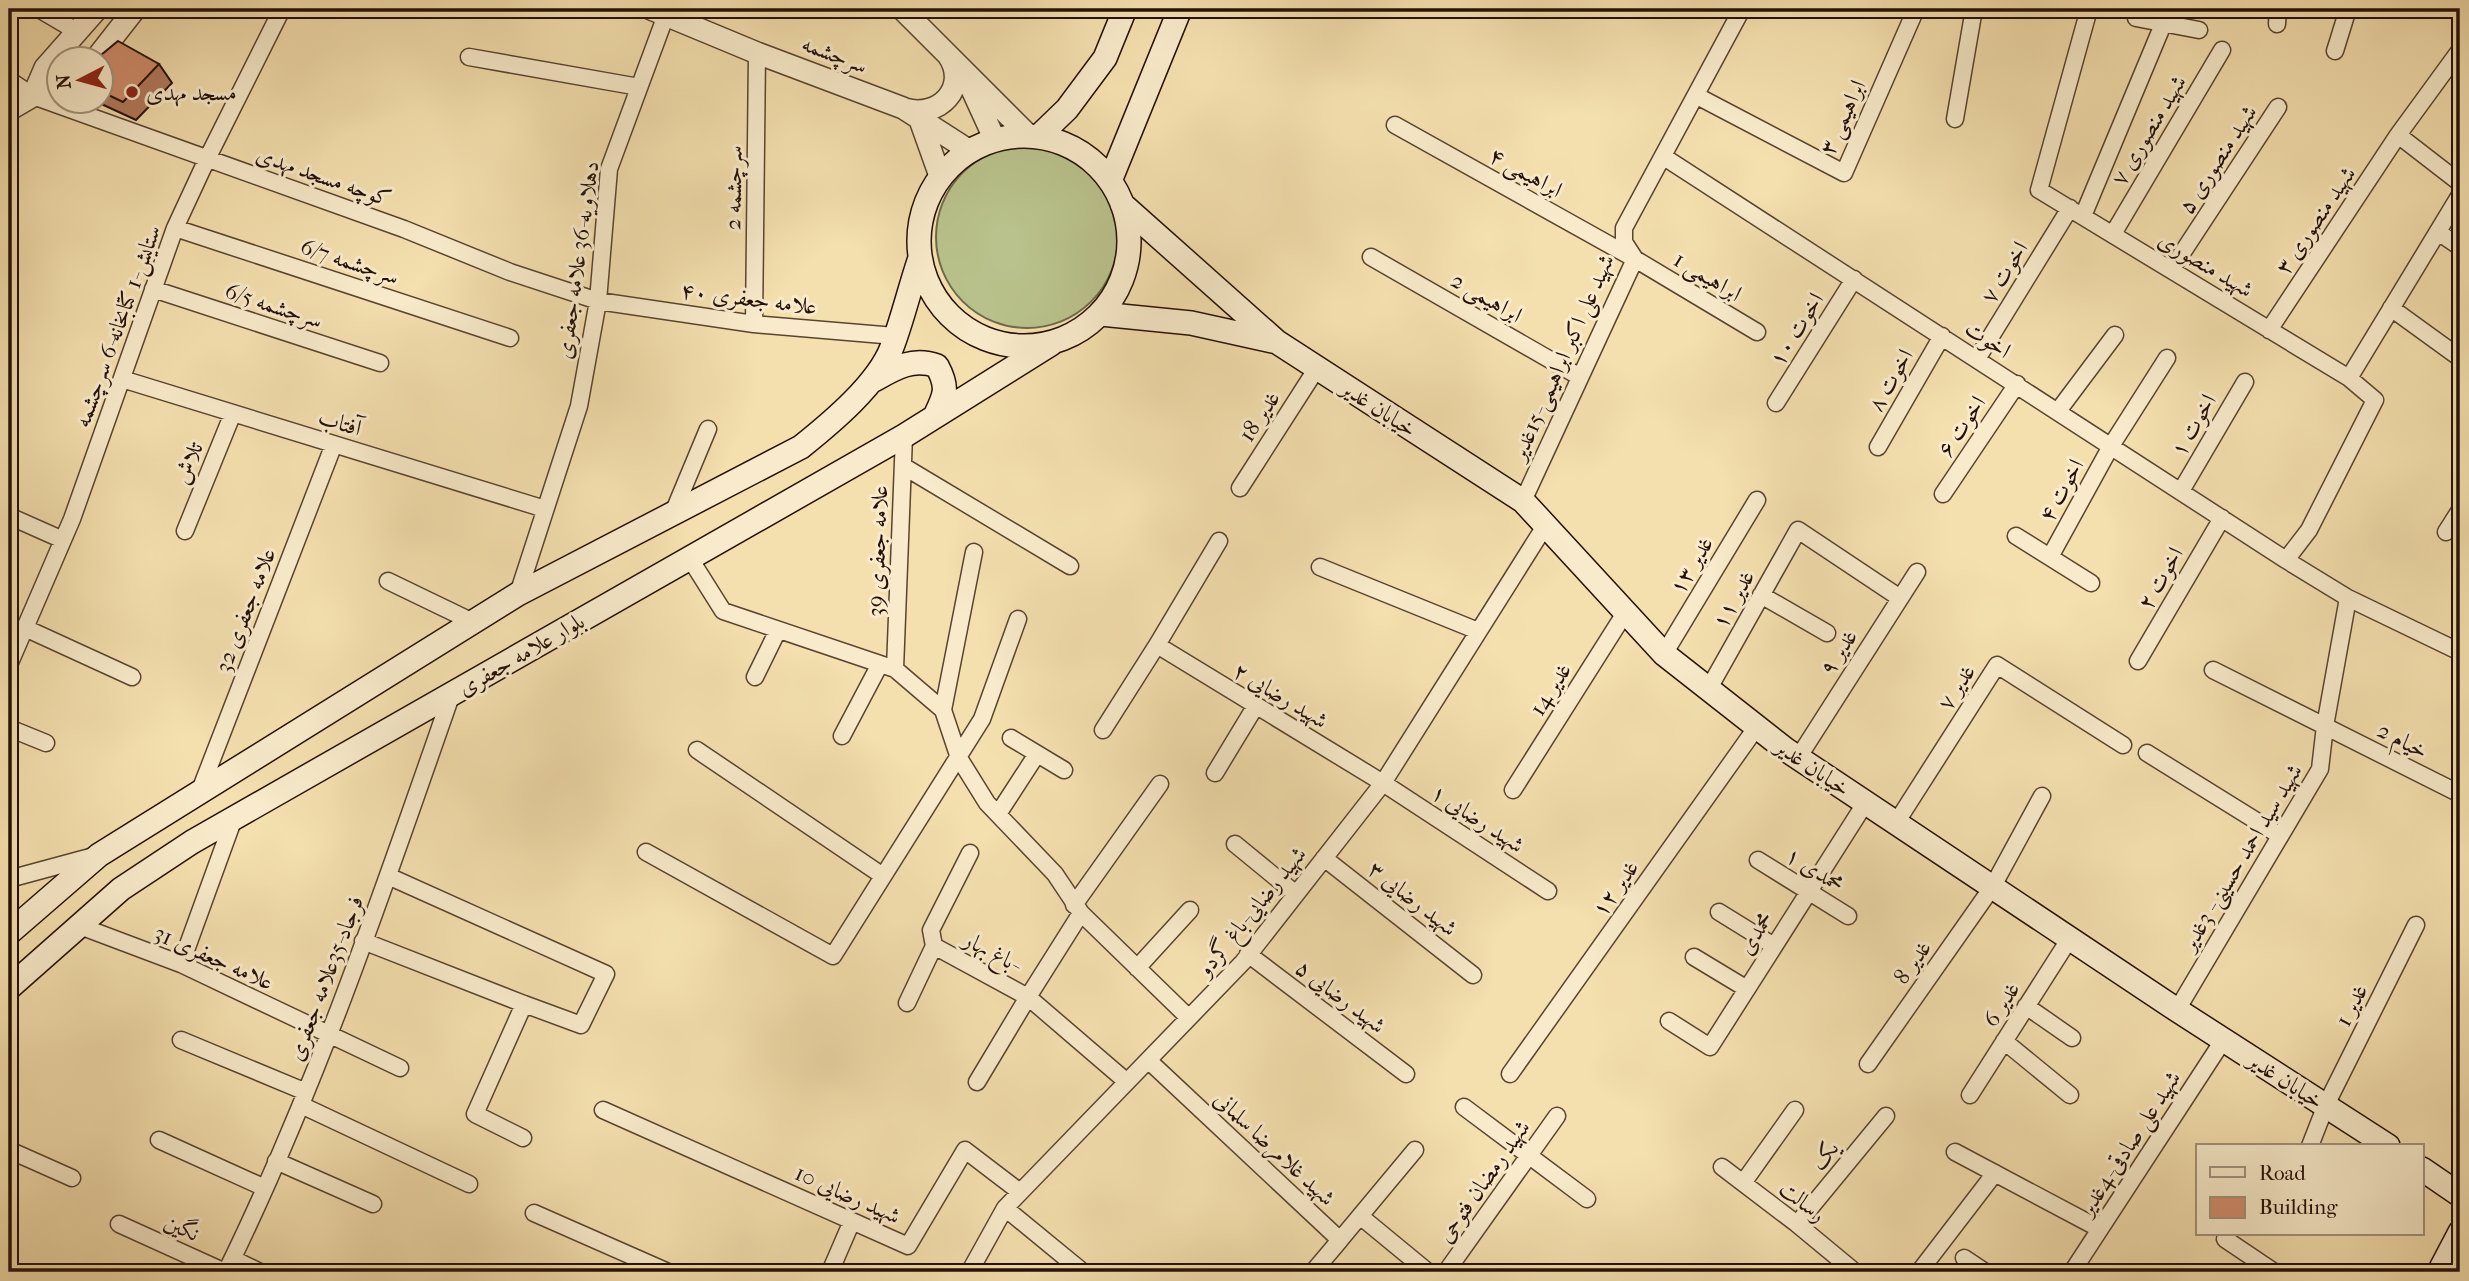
<svg xmlns="http://www.w3.org/2000/svg" width="2469" height="1281" font-family="'IM FELL French Canon',Amiri,serif">
	<rect width="100%" height="100%" fill="#f4dfae"/>
	<filter id="stains"><feTurbulence type="fractalNoise" baseFrequency=".00286" numOctaves="4"/><feColorMatrix values="0 0 0 0 .2 0 0 0 0 .09 0 0 0 0 .02 0 0 0 .5 -.17"/></filter>
	<radialGradient id="worn" r=".72"><stop offset=".6" stop-color="#630" stop-opacity="0"/><stop offset="1" stop-color="#630" stop-opacity=".3"/></radialGradient>
	<path fill="#b9c28c" stroke="#6e694a" stroke-width="2" d="M936 237a91 91 0 1 1 182 0a91 91 0 1 1-182 0Z"/>
	<g fill="none" stroke-linecap="round" stroke-linejoin="round">
		<defs>
			<path id="minor" d="M39,9L78,32
				M2089,9L2039,190L2349,378
				M2136,18L2199,30
				M2277,24L2278,9
				M2460,50L2398,135L2460,183
				M2335,51L2348,9
				M469,57L639,87
				M9,80L33,96L404,229L510,272L598,301L754,324L895,336
				M1697,96L1844,173L1916,9
				M1955,119L1974,9
				M1395,125L1635,259L1757,332
				M1664,157L2286,560
				M2083,216L2164,22
				M175,228L510,338
				M2438,232L2460,247
				M2113,234L2222,50
				M1371,257L1580,377
				M2171,270L2278,107
				M153,289L380,363
				M2391,308L2460,358
				M754,324L757,53
				M2269,330L2398,135
				M1977,359L2070,208
				M122,379L545,509
				M1776,403L1854,279
				M2058,411L2115,335
				M1878,447L1942,336
				M903,466L1070,566
				M1240,488L1317,368
				M2181,491L2245,382
				M1943,494L2017,384
				M1523,501L1635,259L1624,242V228L1742,9
				M673,513L708,429
				M9,516L63,540
				M185,531L233,413
				M2446,532L2460,510
				M2016,536L2091,583
				M1219,541L1157,645L1383,783L1548,891
				M689,557L723,611L895,669L943,710L959,758L987,803L1055,874L1081,913L1189,1018
				M2050,557L2111,446L2167,358
				M1320,567L1478,631
				M388,581L473,622
				M518,594L579,406L598,301L609,169L666,15
				M1761,595L1827,633
				M2348,598L2460,652
				M25,628L132,677
				M1664,654L1757,500
				M2138,661L2222,518
				M9,665L72,519L175,228L207,159L282,9
				M895,669L904,436
				M2213,670L2460,794
				M755,677L778,630
				M1708,690L1798,530L1900,598
				M943,710L974,552
				M9,728L46,743
				M1103,730L1157,645
				M842,736L880,664
				M1011,738L1064,770
				M697,750L883,876
				M2147,753L2279,835
				M1798,758L1917,572
				M1215,773L1255,707
				M1513,790L1625,613
				M199,793L334,444
				M998,814L1037,754
				M1896,823L1997,665L2123,745
				M1235,844L1296,894
				M646,852L833,956L982,719L1018,619
				M1324,858L1473,975
				M1758,860L1848,916
				M388,876L606,974L581,1025L524,1004
				M9,879L94,856
				M1074,905L1160,784
				M1719,912L1774,946
				M1081,913L1028,997L1127,1082
				M80,926L181,964L400,1068
				M363,941L524,1004L475,1114L523,1138
				M934,946L1028,997L977,1082
				M1248,954L1406,1074
				M1694,957L1747,989
				M181,964L234,818
				M1137,968L1190,910
				M907,1003L934,946L931,930L970,853
				M2026,1006L2072,1038
				M2177,1010L2320,769L2325,726L2348,598L2286,560L2309,530L2375,400L2349,378L2460,195
				M1669,1021L1710,1047L1866,802
				M181,1040L306,1092
				M2004,1041L2070,1095
				M1149,1061L1340,1240L1313,1272
				M1868,1064L1993,886L2042,796
				M1510,1074L1756,728
				M1970,1095L2070,938
				M301,1105L469,1184
				M1464,1107L1587,1199
				M603,1110L908,1246L965,1150L1020,1192
				M159,1140L265,1188
				M2310,1146L2326,1105L2416,925
				M9,1150L72,1178
				M1955,1152L2100,1229
				M276,1161L373,1204
				M1722,1167L1797,1224L1855,1272
				M1743,1183L1795,1110
				M534,1213L668,1272
				M1360,1216L1428,1272
				M119,1224L225,1272
				M1797,1224L1886,1116
				M2225,1239L2274,1272
				M1340,1240L1415,1150
				M1964,1258L1985,1272
				M233,1259L260,1272
				M970,1271L1005,1208
				M226,1272C317,1086 384,888 452,693
				M830,1272L852,1221
				M1083,1272L1005,1208L1243,962L1383,783L1545,526
				M1446,1272L1557,1116
				M1919,1272L1995,1173
				M2072,1272L2224,1039"/>
			<path id="tertiary" d="M651,9L757,53L903,108L970,151
				M902,9L1028,135
				M95,60L135,9
				M968,81L995,140
				M33,96L45,68L97,9
				M905,109C939,119 970,87 948,55
				M9,110L33,96L60,88
				M920,120L940,176"/>
			<path id="secondary" d="M919 241a105 105 0 1 1 210 0a105 105 0 1 1-210 0Z
				M1038,137L1067,109L1105,58L1125,9
				M1110,181L1180,9
				M1101,314L1191,323L1277,342L1122,204
				M1277,342L1523,501L1664,654L1785,749L2177,1010L2388,1146
				M874,380C895,368 913,357 937,366C949,388 945,395 935,416
				M9,933L99,855L518,594L801,447C831,423 878,384 892,347C903,318 910,287 920,258
				M9,988L121,889L192,842L904,436L1051,344
				M2422,1169L2460,1195
				M2439,1272L2460,1232"/>
		</defs>
		<use href="#minor" stroke="#584431" stroke-width="19"/>
		<use href="#tertiary" stroke="#584431" stroke-width="24"/>
		<use href="#secondary" stroke="#241007" stroke-width="26"/>
		<use href="#minor" stroke="#f8eaca" stroke-width="16"/>
		<use href="#tertiary" stroke="#f8eaca" stroke-width="21"/>
		<use href="#secondary" stroke="#f8eaca" stroke-width="23"/>
	</g>
	<path fill="#b37a5d" stroke="#241007" stroke-width="2" d="M102,60L159,64L172,83L136,120L97,102H102Z"/>
	<path fill="#d08e6c" stroke="#241007" stroke-width="2" d="M118,41L159,64L123,102L102,92V60H95Z"/>
	<circle fill="#8f2418" stroke="#f8eaca" stroke-width="2.5" cx="132" cy="92" r="7"/>
	<g text-anchor="middle" stroke-width="6" stroke-linejoin="round" paint-order="stroke">
		<g font-size="23" fill="#241007" stroke="#f8eaca">
			<text transform="translate(835 54) rotate(21)" y="8">سرچشمه</text>
			<text transform="translate(1842 117) rotate(-65)" y="8">ابراهیمی ۳</text>
			<text transform="translate(2148 130) rotate(-59)" y="8">شهید منصوری ۷</text>
			<text transform="translate(2217 159) rotate(-57)" y="8">شهید منصوری ۵</text>
			<text transform="translate(1526 172) rotate(29)" y="8">ابراهیمی ۴</text>
			<text transform="translate(324 176) rotate(19)" y="8">کوچه مسجد مهدی</text>
			<text transform="translate(733 188) rotate(-89)" y="8">سرچشمه 2</text>
			<text transform="translate(2315 220) rotate(-56)" y="8">شهید منصوری ۳</text>
			<text transform="translate(577 260) rotate(-82)" y="8">دهلاویه-36 علامه جعفری</text>
			<text transform="translate(350 261) rotate(18)" y="8">سرچشمه 6/7</text>
			<text transform="translate(2206 264) rotate(31)" y="8">شهید منصوری</text>
			<text transform="translate(2004 272) rotate(-58)" y="8">اخوت ۷</text>
			<text transform="translate(1708 276) rotate(31)" y="8">ابراهیمی 1</text>
			<text transform="translate(1487 297) rotate(30)" y="8">ابراهیمی 2</text>
			<text transform="translate(749 298) rotate(7)" y="8">علامه جعفری ۴۰</text>
			<text transform="translate(274 305) rotate(18)" y="8">سرچشمه 6/5</text>
			<text transform="translate(117 326) rotate(-70)" y="8">ستایش-1 کتابخانه-6 سرچشمه</text>
			<text transform="translate(1796 329) rotate(-58)" y="8">اخوت ۱۰</text>
			<text transform="translate(1988 339) rotate(33)" y="8">اخوت</text>
			<text transform="translate(1562 357) rotate(-66)" y="8">شهید علی اکبر ابراهیمی-15غدیر</text>
			<text transform="translate(1890 380) rotate(-60)" y="8">اخوت ۸</text>
			<text transform="translate(1379 408) rotate(33)" y="8">خیابان غدیر</text>
			<text transform="translate(1259 416) rotate(-57)" y="8">غدیر 18</text>
			<text transform="translate(340 422) rotate(17)" y="8">آفتاب</text>
			<text transform="translate(2193 425) rotate(-60)" y="8">اخوت ۱</text>
			<text transform="translate(1961 426) rotate(-56)" y="8">اخوت ۶</text>
			<text transform="translate(188 463) rotate(-68)" y="8">تلاش</text>
			<text transform="translate(2061 490) rotate(-61)" y="8">اخوت ۴</text>
			<text transform="translate(877 551) rotate(-88)" y="8">علامه جعفری 39</text>
			<text transform="translate(1691 565) rotate(-59)" y="8">غدیر ۱۳</text>
			<text transform="translate(2160 578) rotate(-60)" y="8">اخوت ۲</text>
			<text transform="translate(1733 599) rotate(-61)" y="8">غدیر ۱۱</text>
			<text transform="translate(245 610) rotate(-69)" y="8">علامه جعفری 32</text>
			<text transform="translate(1838 652) rotate(-57)" y="8">غدیر ۹</text>
			<text transform="translate(521 654) rotate(-30)" y="8">بلوار علامه جعفری</text>
			<text transform="translate(1956 687) rotate(-57)" y="8">غدیر ۷</text>
			<text transform="translate(1550 689) rotate(-58)" y="8">غدیر 14</text>
			<text transform="translate(1281 695) rotate(31)" y="8">شهید رضایی ۲</text>
			<text transform="translate(2403 740) rotate(27)" y="8">2 خیام</text>
			<text transform="translate(1813 767) rotate(34)" y="8">خیابان غدیر</text>
			<text transform="translate(1478 818) rotate(33)" y="8">شهید رضایی ۱</text>
			<text transform="translate(2241 857) rotate(-59)" y="8">شهید سید احمد حسینی- 3غدیر</text>
			<text transform="translate(1815 869) rotate(32)" y="8">محمدی ۱</text>
			<text transform="translate(1615 888) rotate(-55)" y="8">غدیر ۱۲</text>
			<text transform="translate(1413 898) rotate(38)" y="8">شهید رضایی ۳</text>
			<text transform="translate(1251 911) rotate(-51)" y="8">شهید رضایی-باغ گردو</text>
			<text transform="translate(1755 933) rotate(-58)" y="8">محمدی</text>
			<text transform="translate(992 951) rotate(28)" y="8">باغ بهار-</text>
			<text transform="translate(214 957) rotate(24)" y="8">علامه جعفری 31</text>
			<text transform="translate(1912 962) rotate(-55)" y="8">غدیر 8</text>
			<text transform="translate(325 978) rotate(-69)" y="8">فرجاد-35علامه جعفری</text>
			<text transform="translate(1341 996) rotate(37)" y="8">شهید رضایی ۵</text>
			<text transform="translate(2001 1004) rotate(-58)" y="8">غدیر 6</text>
			<text transform="translate(2351 1005) rotate(-63)" y="8">غدیر 1</text>
			<text transform="translate(2286 1080) rotate(33)" y="8">خیابان غدیر</text>
			<text transform="translate(2129 1143) rotate(-57)" y="8">شهید علی صادقی-4غدیر</text>
			<text transform="translate(1275 1148) rotate(43)" y="8">شهید غلامرضا سلمانی</text>
			<text transform="translate(1824 1155) rotate(-51)" y="8">یک</text>
			<text transform="translate(1483 1181) rotate(-55)" y="8">شهید رمضان فتوحی</text>
			<text transform="translate(848 1194) rotate(24)" y="8">شهید رضایی 10</text>
			<text transform="translate(1803 1201) rotate(38)" y="8">رسالت</text>
			<text transform="translate(182 1227) rotate(24)" y="8">نگین</text>
		</g>
		<g font-size="23" fill="#241007" stroke="#f8eaca" text-anchor="start">
			<text x="146" y="100">مسجد مهدی</text>
		</g>
	</g>
	<rect width="2469" height="1281" fill="none" stroke="#f4dfae" stroke-width="35"/>
	<rect x="10" y="10" width="2448" height="1260" fill="none" stroke="#241007" stroke-width="3.5"/>
	<rect x="18" y="18" width="2434" height="1246" fill="none" stroke="#241007" stroke-width="2"/>
	<rect x="2196" y="1144" width="228" height="91" fill="#f8eaca" stroke="#a3937c" stroke-width="2"/>
	<rect x="2210" y="1167" width="35" height="10" fill="#f8eaca" stroke="#a3937c" stroke-width="2"/>
	<text x="2259" y="1180" font-size="21" fill="#241007">Road</text>
	<rect x="2210" y="1197" width="35" height="21" fill="#d08e6c" stroke="#a3937c" stroke-width="2"/>
	<text x="2259" y="1214" font-size="21" fill="#241007">Building</text>
	<g transform="translate(80 80) rotate(264)"><circle r="33" fill="#f8eaca" stroke="#a3937c" stroke-width="2"/>
	<path d="M0-5L12 26L0 18L-12 26Z" fill="#8f2418"/>
	<text y="-10" font-size="19" font-weight="bold" text-anchor="middle" fill="#241007">N</text>
	</g>
	<rect width="100%" height="100%" filter="url(#stains)"/>
	<rect width="100%" height="100%" fill="url(#worn)"/>
</svg>
